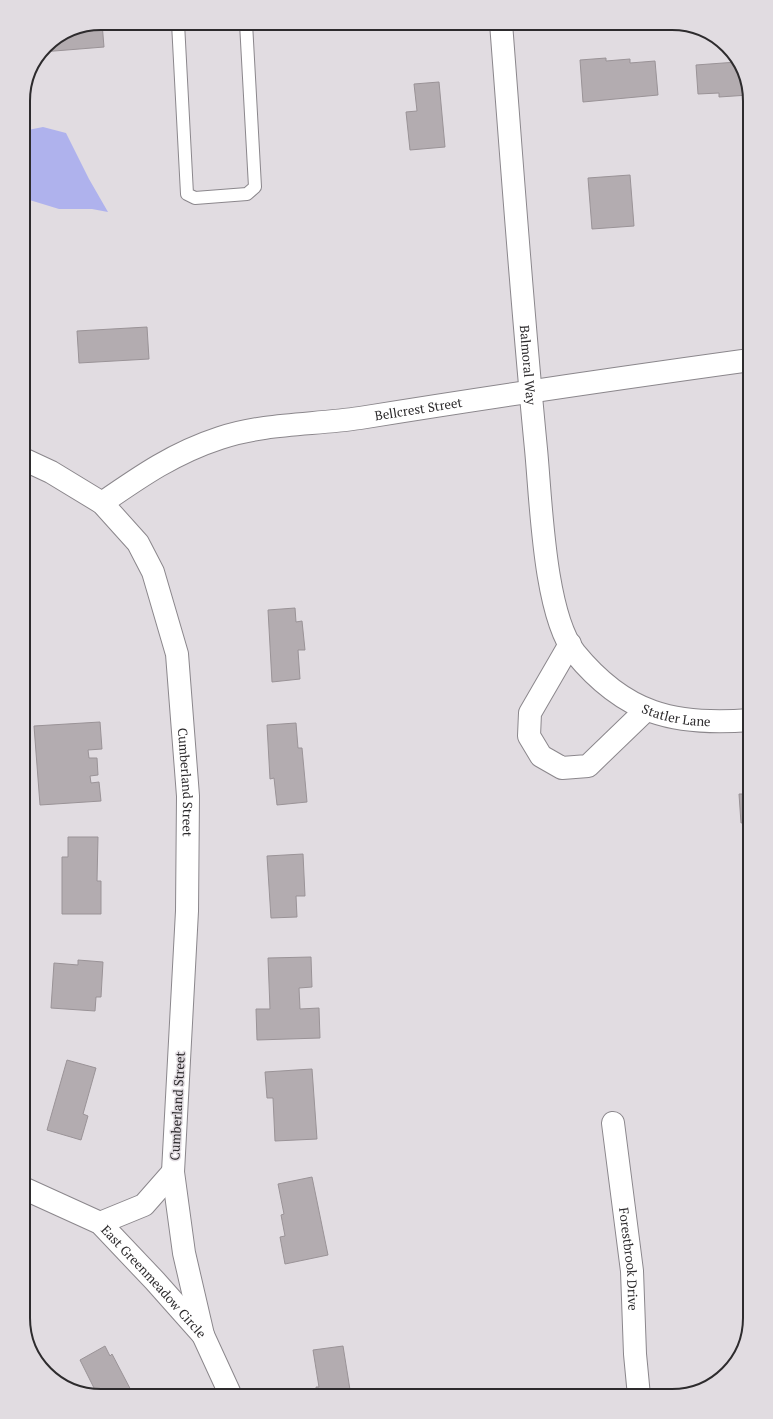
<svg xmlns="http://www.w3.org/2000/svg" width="773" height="1419" font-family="'PT Serif',serif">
	<rect width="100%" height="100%" fill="#e1dce1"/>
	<path fill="#afb2ed" d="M43,127L66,133L89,179L108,212L92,209H59L23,198V131Z"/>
	<path fill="#b3acb0" stroke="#9a9397" d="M101,23H105H102L104,47L42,52L46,46L72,29Z
		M606,58V61L630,59V63L655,61L658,95L583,102L580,60Z
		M737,62L744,71L749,95L719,97V93L698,94L696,65Z
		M439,82L445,147L410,150L406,112L417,111L414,84Z
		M630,175L634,226L592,229L588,178Z
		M147,327L149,359L79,363L77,331Z
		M295,608L296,622L302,621L305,650H298L300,679L272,682L268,610Z
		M100,722L102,749L88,750L89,758H97L98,775L90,776L91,783L99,782L101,801L40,805L34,726Z
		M296,723L298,748H302L307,802L277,805L274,778L270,779L267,725Z
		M739,794H750V822L741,823Z
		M68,837H98L97,881H101V914H62V857H68Z
		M303,854L305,896H296L297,917L271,918L267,856Z
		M311,957L312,987L299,988L300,1009L319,1008L320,1038L257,1040L256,1009H270L268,958Z
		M78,960L103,962L101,997H96L95,1011L51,1008L54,963L78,965Z
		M67,1060L96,1068L83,1114L88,1116L81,1140L47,1130Z
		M312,1069L317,1139L275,1141L273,1098H267L265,1072Z
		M312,1177L328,1255L285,1264L280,1237L285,1236L281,1215L284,1214L278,1184Z
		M105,1346L110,1356L112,1354L134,1396H98L80,1360Z
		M343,1346L351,1396H317L316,1387H319L313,1350Z"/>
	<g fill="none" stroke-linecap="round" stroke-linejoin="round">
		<defs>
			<path id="service" d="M178,23L187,194L195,198L247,194L255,187L246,23"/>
			<g id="minor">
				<path id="s1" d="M501,23C512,165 522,307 536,449C541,500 544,614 575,653C625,714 674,726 750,720"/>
				<path id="s2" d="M23,459L51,472L102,503L138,543L153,572L177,654L188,796L187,911L173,1172L184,1253L203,1335"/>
				<path id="s3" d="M102,503C141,476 174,453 220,438C265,423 313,425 360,418C490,397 620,378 750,360"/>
				<path d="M570,644L530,713L529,736L541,756L562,768L588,766L646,710"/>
				<path id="s4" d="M613,1123L632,1271L635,1354L639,1396"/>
				<path id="s5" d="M23,1188L100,1223L155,1281L203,1335L231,1396"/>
				<path d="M100,1223L144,1205L173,1172"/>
			</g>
		</defs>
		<use href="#service" stroke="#8b878c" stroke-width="14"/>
		<use href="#minor" stroke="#8b878c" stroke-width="24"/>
		<use href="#service" stroke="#fff" stroke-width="12"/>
		<use href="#minor" stroke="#fff" stroke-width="22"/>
	</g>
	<g text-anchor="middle" stroke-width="3" stroke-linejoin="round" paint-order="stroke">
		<g font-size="13" fill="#2d2b2d" stroke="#e1dce1">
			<text dy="5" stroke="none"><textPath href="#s1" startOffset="343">Balmoral Way</textPath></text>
			<text dy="5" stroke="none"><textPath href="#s3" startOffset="336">Bellcrest Street</textPath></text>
			<text dy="5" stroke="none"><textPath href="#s1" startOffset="760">Statler Lane</textPath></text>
			<text dy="5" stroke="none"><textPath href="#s2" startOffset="391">Cumberland Street</textPath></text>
			<text transform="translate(177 1106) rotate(-87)" y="5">Cumberland Street</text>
			<text dy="5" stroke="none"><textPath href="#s4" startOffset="137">Forestbrook Drive</textPath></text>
			<text dy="5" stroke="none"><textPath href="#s5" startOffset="164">East Greenmeadow Circle</textPath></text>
		</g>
	</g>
	<path d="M0 0H773V1419H0ZM101 30H672A71 71 0 0 1 743 101V1318A71 71 0 0 1 672 1389H101A71 71 0 0 1 30 1318V101A71 71 0 0 1 101 30Z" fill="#e1dce1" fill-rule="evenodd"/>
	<path fill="none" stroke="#2d2b2d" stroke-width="2" d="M101 30H672A71 71 0 0 1 743 101V1318A71 71 0 0 1 672 1389H101A71 71 0 0 1 30 1318V101A71 71 0 0 1 101 30Z"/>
</svg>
